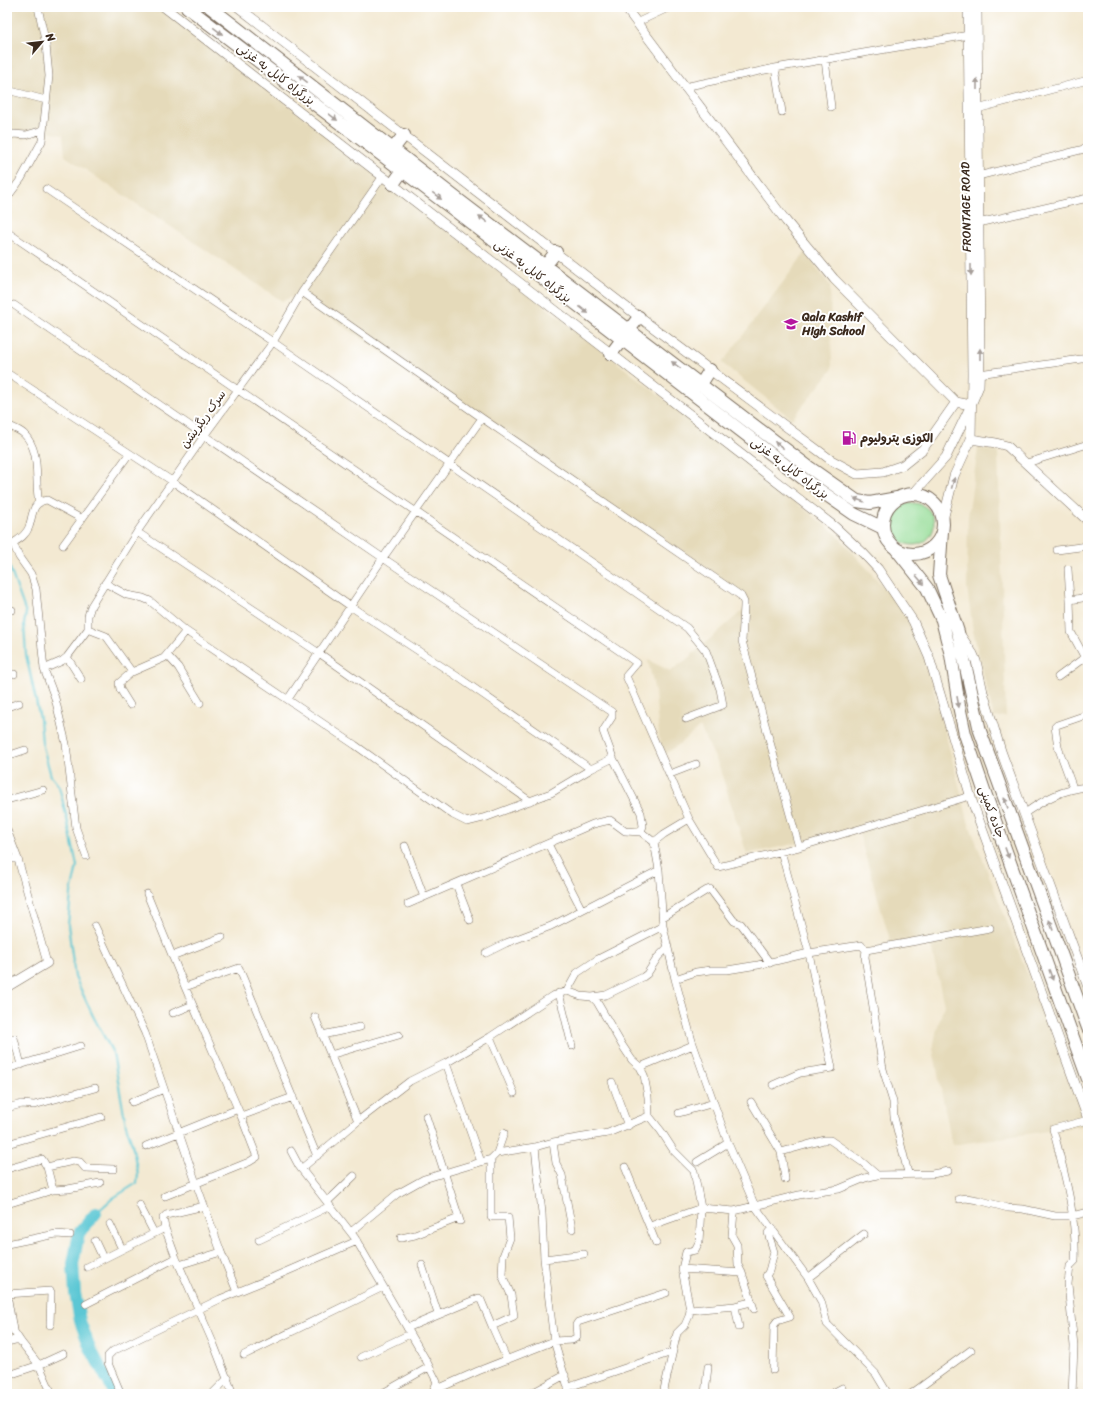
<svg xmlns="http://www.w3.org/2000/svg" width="1095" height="1401" font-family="Sriracha,'Playpen Sans Arabic',sans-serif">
	<rect width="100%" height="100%" fill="#fff"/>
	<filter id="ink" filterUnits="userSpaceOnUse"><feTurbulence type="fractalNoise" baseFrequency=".025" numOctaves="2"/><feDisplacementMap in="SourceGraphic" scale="8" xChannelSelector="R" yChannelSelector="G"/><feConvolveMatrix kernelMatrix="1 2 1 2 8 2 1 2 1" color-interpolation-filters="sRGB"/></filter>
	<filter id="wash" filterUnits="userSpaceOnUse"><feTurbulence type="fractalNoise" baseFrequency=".012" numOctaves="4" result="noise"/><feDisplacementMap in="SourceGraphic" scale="16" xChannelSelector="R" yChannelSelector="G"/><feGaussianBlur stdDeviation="0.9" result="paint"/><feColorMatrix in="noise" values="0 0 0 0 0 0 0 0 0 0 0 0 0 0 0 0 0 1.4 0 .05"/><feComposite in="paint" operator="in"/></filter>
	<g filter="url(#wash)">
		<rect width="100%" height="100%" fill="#f3e9d2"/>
		<path fill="#e5daba" d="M7,7H162L835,533L917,624L969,824L1048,1027L1088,1112V1125L952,1145L933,1049L936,1033L944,1005L930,942L892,947L858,830L747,854L719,766L700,727L681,743L661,757L655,692L648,660L670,671L686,660L750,604L589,492L297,295L282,301L65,156L63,135L42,131L23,139L16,136L7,141Z
			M805,253L830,285L832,370L792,419L722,363Z
			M978,448L998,452L1006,716L994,718L973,631L967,588L968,517Z"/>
		<path fill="#96dd98" stroke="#68845b" d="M892 524a21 21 0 1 1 42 0a21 21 0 1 1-42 0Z"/>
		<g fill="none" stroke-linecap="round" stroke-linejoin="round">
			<path stroke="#5bc7d4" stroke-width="2" d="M7,560L26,613L24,624L26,655L40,719L42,743L51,776L59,786L67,819L77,866L71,893L68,925L75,977L93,1016L113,1053L126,1125L132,1144L138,1174L137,1183L113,1198L96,1213"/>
			<path stroke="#5bc7d4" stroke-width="12" d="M96,1213L79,1233L73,1264L75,1293L80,1321L90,1348L115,1394"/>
		</g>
	</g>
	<g filter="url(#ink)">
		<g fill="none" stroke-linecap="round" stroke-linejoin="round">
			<defs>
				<path id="street" d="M636,23L670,7
					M825,60L831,107
					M775,68L782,112
					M684,87L775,68L969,35
					M7,90L46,100
					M977,109L1088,80
					M7,138L13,134L26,135L43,130
					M978,176L1088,148
					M46,189L273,342L687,628L706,651L720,689L723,705L686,719
					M7,198L21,179L42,141L49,76L46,45L38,7
					M978,223L1088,198
					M7,232L637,663L626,676L689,819L718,867L799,847L970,796
					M302,292L482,418L741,596L744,602V606L742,641L799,847
					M14,305L383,558L612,712V717L603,731L613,758L591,769L551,793L487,817L467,822L453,815L355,745L186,631L150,601L143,598L127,595L105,583
					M7,373L172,481L350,606L455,675L591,769
					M979,374L1088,358
					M7,425C12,427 20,430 24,434C42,452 34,480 39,503
					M1027,463L1088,444
					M82,519L47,500C31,502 33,516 29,527C26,535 20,539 13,543L19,557L31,574L36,589L44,669L55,698L66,744L76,828L86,856
					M137,532L319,653L530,801
					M63,545L129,454
					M1057,550L1088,546
					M1068,569L1070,600L1071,632L1085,658
					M1070,600L1088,597
					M7,610H12
					M88,629L106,636L132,672
					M167,655L178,667L200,703
					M67,657L81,679
					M44,669L62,661L67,657L88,629V616L91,606L137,532L204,436L273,342L302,292L383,176
					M7,674H14
					M1058,677L1088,655
					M288,699L383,558L482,418
					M130,705L120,689L119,683L132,672L164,658L186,631
					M7,707L19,703
					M7,756L25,750
					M613,758L641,813L643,826L641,832
					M670,774L696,764
					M1073,788L1058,747L1055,727L1057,725L1086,715
					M7,800L43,790
					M1025,813C1045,799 1063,789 1088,787
					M689,819L664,834L654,842L659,870L663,926L675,979L692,1041L728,1143L755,1206L808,1278L821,1301L827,1324L876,1374L888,1394
					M7,830L18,859L47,963
					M548,844L582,910
					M405,846L424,897
					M7,859H18
					M456,884L470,920
					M147,894L185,987L241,1116L257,1157L249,1162L165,1196
					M408,904L593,824L610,820L625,831L641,832L654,842
					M663,917L707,890L710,889L734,921L741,924L770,963
					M95,926L145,1033L196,1183L221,1252L237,1292
					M486,953L506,943L551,926L659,870
					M172,956L222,937
					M675,979L696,972L711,970H727L758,965L809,953L861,945L866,950
					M185,987L239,968L317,1156
					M567,991L581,996L592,997L597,1002L622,1045L632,1060L640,1067L644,1075L648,1097L649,1116L661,1131L674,1151L694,1171L701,1208L699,1242L695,1250L686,1252L682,1269L690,1310L689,1316L685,1325L677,1333L663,1394
					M559,993L572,1046
					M592,997L606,995L643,977L647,974L658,957L667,948
					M173,1013L193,1005
					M315,1017L358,1121
					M322,1035L360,1027
					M490,1037L514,1093
					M14,1038L21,1065
					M330,1055L399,1035
					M446,1063L481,1162
					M640,1067L693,1045
					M7,1069L81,1046
					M612,1082L628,1126
					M773,1085L800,1073L832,1068L809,953L781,851
					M132,1102L164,1089
					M751,1102L781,1152L785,1179
					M7,1108L22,1104L34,1105L95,1088
					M679,1113L714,1103
					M241,1116L293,1097
					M426,1116L460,1221
					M553,1142L556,1163L562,1175L572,1229
					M7,1144L101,1117
					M146,1146L238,1109
					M535,1147L542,1213L544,1259L554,1341L570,1394
					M291,1151L299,1166L355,1238L427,1362L437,1382L432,1394
					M781,1152L824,1140H830L862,1162L877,1175
					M497,1153L535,1147L553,1142L608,1133L649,1116
					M491,1159V1217H508L510,1238L503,1256L502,1275L511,1295L514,1316L492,1326L507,1360
					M697,1162L728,1143
					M47,1167L73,1161L80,1162L85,1168L114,1169
					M625,1167L656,1243
					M7,1169L42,1159L47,1167L53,1190
					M301,1169L358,1121L410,1081L446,1063L490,1037L552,996L567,991L577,973L598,959L663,926
					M908,1173L894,1117L893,1102L883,1069L865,957L866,950L990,928
					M959,1199L966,1198L978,1200L1008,1208L1023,1209L1055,1216H1072L1088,1212
					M327,1202L354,1176
					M7,1204L53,1190L68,1189L100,1183
					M139,1204L154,1233
					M204,1206L166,1215L163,1218L165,1228L176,1258L214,1345L233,1394
					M734,1211L732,1236L737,1245L738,1265L742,1273L754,1309
					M110,1224L122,1249
					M650,1226L701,1208L734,1211L799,1195L839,1189L865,1178L877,1175L932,1174L948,1171
					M772,1228L768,1233L774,1252L769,1271L766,1276L790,1317L777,1321L774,1325L773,1370
					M351,1232L397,1194L424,1179L491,1159L497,1153L504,1133
					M401,1238L415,1235L459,1218
					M259,1240L330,1206
					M95,1241L103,1258
					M7,1244L56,1234L70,1235
					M544,1259L584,1254
					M179,1265L221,1252
					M422,1265L438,1314
					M87,1267L165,1228
					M682,1269L742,1273
					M808,1278L864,1234
					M7,1294L13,1330L21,1342L39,1365L52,1394
					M7,1294L50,1291L51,1292L50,1325
					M86,1304L176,1258
					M735,1306L739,1327
					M690,1310L735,1306L751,1302
					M407,1328L479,1298L481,1300L492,1326
					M7,1342L19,1339
					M244,1355L383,1287
					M361,1357L410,1334
					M15,1373L39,1365L63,1354
					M569,1387L672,1352
					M433,1391L478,1371L554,1341L572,1340L577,1337L576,1325L578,1322L666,1293
					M121,1394L108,1363V1356L113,1351L220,1299L269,1279L357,1241
					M212,1394L228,1378
					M381,1394L429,1367
					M530,1394L565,1375
					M705,1394L708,1367
					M831,1394L842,1388
					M911,1394L971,1350
					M1072,1394L1074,1346L1068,1284L1070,1266L1075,1261C1077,1217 1064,1171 1053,1129L1088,1120"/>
				<path id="secondary" d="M164,7L835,527L863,553L878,569L913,621L929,657L972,801L1088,1119
					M238,7L639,317L831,460L857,474L883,472L903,465L923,449L956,402
					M625,7L786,221L834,279L956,402L971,405
					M971,439L996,443L1007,446L1088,521
					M913,494L946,457L971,405L979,386L980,356L977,7
					M943,520L954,476L971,439L972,374L968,7
					M961,636L973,654L976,661L983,692L1001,751L1088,987
					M7,987L47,963"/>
				<path id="highway" d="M187,7L454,210L805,480L854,514L883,528
					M210,7L456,198L810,468L857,501L870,503L897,498
					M393,149L404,135
					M393,184L403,170
					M545,266L556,252
					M611,354L639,317
					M701,384L710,370
					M883 524a30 30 0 1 1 60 0a30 30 0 1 1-60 0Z
					M942,531L939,575L958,632L980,731L1088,1028
					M896,549L927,588L942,620L951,655L959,706L965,734L985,793L1088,1079"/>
			</defs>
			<use href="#street" stroke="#7b6d5d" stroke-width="8"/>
			<use href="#secondary" stroke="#7b6d5d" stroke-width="10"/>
			<use href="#highway" stroke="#7b6d5d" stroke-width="14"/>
			<use href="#street" stroke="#fff" stroke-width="7"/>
			<use href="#secondary" stroke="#fff" stroke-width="9"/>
			<use href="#highway" stroke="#fff" stroke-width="12"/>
		</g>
		<defs><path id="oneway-solid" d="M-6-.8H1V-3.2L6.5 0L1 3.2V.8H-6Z"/></defs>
		<g fill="#a79f9a">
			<use href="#oneway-solid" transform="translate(218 31) rotate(37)"/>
			<use href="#oneway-solid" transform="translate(303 79) rotate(-142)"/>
			<use href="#oneway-solid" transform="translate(977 84) rotate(-90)"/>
			<use href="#oneway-solid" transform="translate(333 117) rotate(37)"/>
			<use href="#oneway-solid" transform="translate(437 196) rotate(37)"/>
			<use href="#oneway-solid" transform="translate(483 219) rotate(-143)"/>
			<use href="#oneway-solid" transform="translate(971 270) rotate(90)"/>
			<use href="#oneway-solid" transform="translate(584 310) rotate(38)"/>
			<use href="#oneway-solid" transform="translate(980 354) rotate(-90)"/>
			<use href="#oneway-solid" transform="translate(676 365) rotate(-143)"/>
			<use href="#oneway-solid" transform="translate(779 445) rotate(-142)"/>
			<use href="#oneway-solid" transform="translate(953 483) rotate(-75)"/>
			<use href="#oneway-solid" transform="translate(859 500) rotate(-160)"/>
			<use href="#oneway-solid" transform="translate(920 580) rotate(50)"/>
			<use href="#oneway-solid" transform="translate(958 702) rotate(80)"/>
			<use href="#oneway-solid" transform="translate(1006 803) rotate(-110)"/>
			<use href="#oneway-solid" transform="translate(1007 853) rotate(70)"/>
			<use href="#oneway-solid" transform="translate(1051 925) rotate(-110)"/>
			<use href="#oneway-solid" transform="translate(1051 975) rotate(70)"/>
		</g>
	</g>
	<defs>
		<symbol id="school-bare" viewBox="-9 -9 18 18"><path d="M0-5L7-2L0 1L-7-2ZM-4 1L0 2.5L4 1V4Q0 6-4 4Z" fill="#b5179e" stroke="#fff" stroke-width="2.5" paint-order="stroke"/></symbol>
		<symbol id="fuel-bare" viewBox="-9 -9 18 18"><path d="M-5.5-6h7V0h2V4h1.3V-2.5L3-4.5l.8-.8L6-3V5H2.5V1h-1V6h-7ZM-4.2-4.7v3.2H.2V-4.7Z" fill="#b5179e" stroke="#fff" stroke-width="2.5" paint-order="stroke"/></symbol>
	</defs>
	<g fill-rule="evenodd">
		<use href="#school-bare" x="781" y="314" width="20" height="20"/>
		<use href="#fuel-bare" x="839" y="428" width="20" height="20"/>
	</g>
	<g text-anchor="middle" stroke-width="4" stroke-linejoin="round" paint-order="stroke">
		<g font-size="12" fill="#3b2a1e" stroke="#fff">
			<text transform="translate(276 74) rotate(37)" y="4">بزرگراه کابل به غزنی</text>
			<text transform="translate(966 207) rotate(-91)" y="4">FRONTAGE ROAD</text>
			<text transform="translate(533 271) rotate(38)" y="4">بزرگراه کابل به غزنی</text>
			<text transform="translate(203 419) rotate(-54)" y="4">سرک ریگریشن</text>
			<text transform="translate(790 468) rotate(37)" y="4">بزرگراه کابل به غزنی</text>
			<text transform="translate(992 812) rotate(70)" y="4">جاده کمپنی</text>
		</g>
		<g font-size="12" font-weight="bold" fill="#3b2a1e" stroke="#fff" text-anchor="start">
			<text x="802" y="321">Qala Kashif<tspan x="802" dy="14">High School</tspan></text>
			<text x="860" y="442">الکوزی پترولیوم</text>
		</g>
	</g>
	<rect width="1095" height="1401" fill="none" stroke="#fff" stroke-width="24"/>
	<g transform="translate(42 42) rotate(62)" stroke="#ffffff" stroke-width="3" paint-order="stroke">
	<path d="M0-3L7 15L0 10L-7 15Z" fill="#3b2a1e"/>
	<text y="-6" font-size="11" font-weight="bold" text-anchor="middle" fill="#3b2a1e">N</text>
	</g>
</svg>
